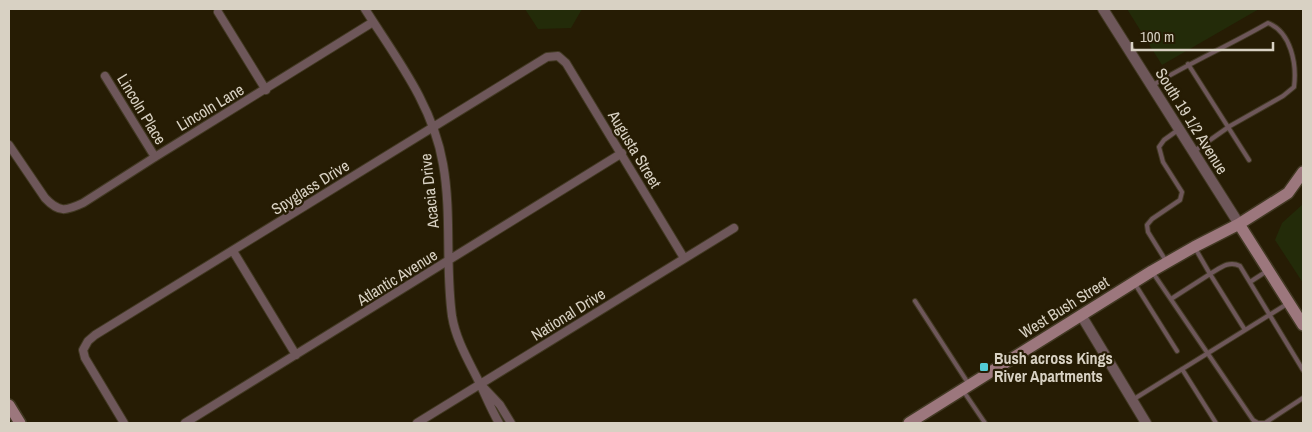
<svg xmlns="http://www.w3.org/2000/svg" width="1312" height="432" font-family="'Archivo Narrow',sans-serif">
	<rect width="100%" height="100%" fill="#261c04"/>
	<path fill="#232b09" d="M525,9H582L571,28L538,29Z
		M1127,9H1259L1162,65Z
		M1303,204V283L1275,240L1282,223Z"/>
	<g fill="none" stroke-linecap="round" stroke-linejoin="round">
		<defs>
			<path id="service" d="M1188,64L1249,160
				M1153,85C1191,62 1230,45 1268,23C1291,32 1297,64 1294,87L1283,96L1230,126L1193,152
				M1195,248L1210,274C1220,268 1229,260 1240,266L1303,370
				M1166,261L1148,232L1147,225L1152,219L1180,200L1182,192L1163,162L1159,147L1164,140L1178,130
				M1153,273L1253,420L1258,423H1265L1303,398
				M1250,282L1267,271
				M1135,284L1177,351
				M1171,299L1210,274L1245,330
				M915,301L968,383
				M1182,369L1216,423
				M964,392L985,423
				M1134,399L1287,304"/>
			<path id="minor" d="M365,9C396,58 433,105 443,164C452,214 445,265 452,316C456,341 470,363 481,386C487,399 492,411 499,423
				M218,12L266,90
				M105,76L155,157
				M9,145L45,198C59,213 66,211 83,203L155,157L373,22
				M233,251L296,355
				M483,387L500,405L511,423
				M124,423L85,358L83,350L88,341L95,335L547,57L558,56L566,63L684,258
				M185,423L622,153
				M417,423L734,228"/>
			<path id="tertiary" d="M1103,9L1239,224
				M1081,315L1146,423"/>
			<path id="secondary" d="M1239,224L1303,325
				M9,405L20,423
				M909,423L1152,271L1194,247L1239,224L1288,193L1303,172"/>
		</defs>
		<use href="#service" stroke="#423923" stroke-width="6"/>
		<use href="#minor" stroke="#423923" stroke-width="10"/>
		<use href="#tertiary" stroke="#423923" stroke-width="12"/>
		<use href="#secondary" stroke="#423923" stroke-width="14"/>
		<use href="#service" stroke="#6e575a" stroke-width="4"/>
		<use href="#minor" stroke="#6e575a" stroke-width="8"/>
		<use href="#tertiary" stroke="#6e575a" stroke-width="10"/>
		<use href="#secondary" stroke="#9c777d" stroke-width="11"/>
	</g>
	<rect fill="#52ccd6" stroke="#261c04" stroke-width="2" x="979" y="362" width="10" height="10" rx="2.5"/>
	<g text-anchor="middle" stroke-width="4.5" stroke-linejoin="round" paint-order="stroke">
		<g font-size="16" fill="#d8d1c3" stroke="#261c04">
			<text transform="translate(210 107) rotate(-31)" y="6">Lincoln Lane</text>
			<text transform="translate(142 109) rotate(59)" y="6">Lincoln Place</text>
			<text transform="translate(1192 121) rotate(58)" y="6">South 19 1/2 Avenue</text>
			<text transform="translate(635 149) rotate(59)" y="6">Augusta Street</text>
			<text transform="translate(310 187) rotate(-32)" y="6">Spyglass Drive</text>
			<text transform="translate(429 191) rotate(-96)" y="6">Acacia Drive</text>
			<text transform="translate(397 277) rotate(-32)" y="6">Atlantic Avenue</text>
			<text transform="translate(1064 307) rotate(-32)" y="6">West Bush Street</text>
			<text transform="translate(568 314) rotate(-32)" y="6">National Drive</text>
		</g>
		<g font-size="16" font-weight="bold" fill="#d8d1c3" stroke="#261c04" text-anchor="start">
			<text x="994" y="364">Bush across Kings<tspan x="994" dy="18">River Apartments</tspan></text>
		</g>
	</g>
	<rect width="1312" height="432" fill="none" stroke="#d8d1c3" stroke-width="20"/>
	<path d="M1132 42v8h141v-8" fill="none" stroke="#d8d1c3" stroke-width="2.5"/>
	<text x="1140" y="42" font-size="15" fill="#d8d1c3" stroke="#261c04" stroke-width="4" paint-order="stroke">100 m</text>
</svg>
